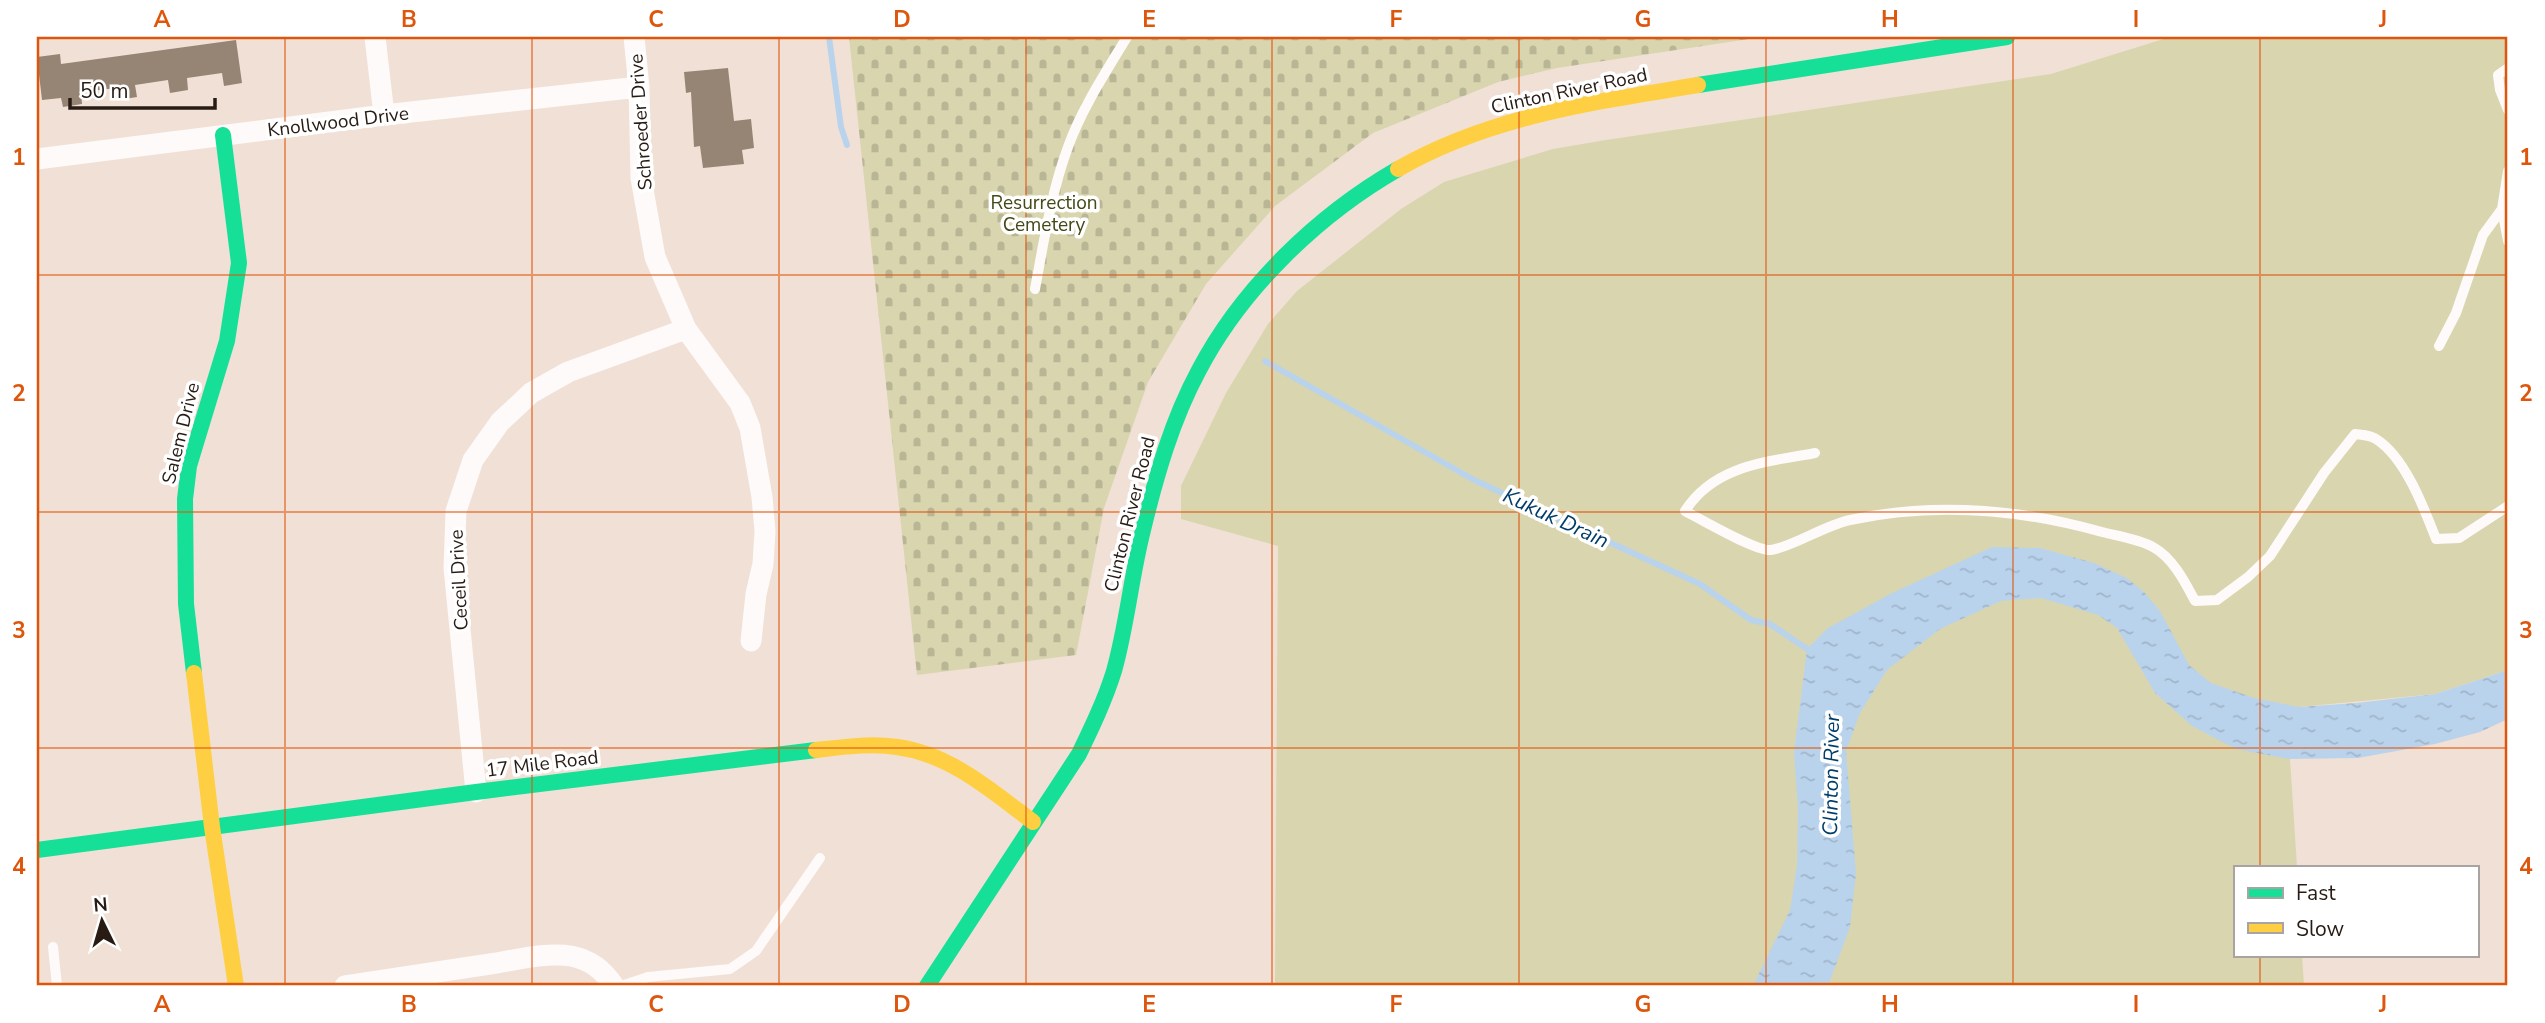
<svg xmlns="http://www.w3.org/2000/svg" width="2545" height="1023" font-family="'Nunito Sans',sans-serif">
	<defs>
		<pattern id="cemetery-stones" width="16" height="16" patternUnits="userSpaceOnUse" patternTransform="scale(1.75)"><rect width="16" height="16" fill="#d8d5af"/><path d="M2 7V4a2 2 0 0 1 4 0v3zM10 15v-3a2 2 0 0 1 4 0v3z" fill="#b9b696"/></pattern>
		<pattern id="water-ripples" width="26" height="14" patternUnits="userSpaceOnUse" patternTransform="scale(1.75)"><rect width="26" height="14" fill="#bad3ec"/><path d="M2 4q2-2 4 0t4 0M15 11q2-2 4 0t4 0" fill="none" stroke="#a0b5ca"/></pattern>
	</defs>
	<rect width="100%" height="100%" fill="#f1e0d5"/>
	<path fill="#d8d5af" d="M2170,37H2508V670L2435,694L2299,707L2290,759L2297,867H2235V955H2302L2304,986H1239L1275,983L1278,546L1181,519V486L1226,393L1268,324L1297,291L1401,209L1444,182L1553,149L1606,140L2051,74Z"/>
	<path fill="url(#cemetery-stones)" d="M849,37H1762L1557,68L1498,82L1373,133L1275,206L1206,284L1148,382L1104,508L1076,655L917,675Z"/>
	<path fill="url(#water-ripples)" d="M1992,547L2040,548L2094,563L2127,578L2144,592L2160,611L2189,665L2211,683L2254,698L2299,707L2356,703L2435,694L2508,670V719L2480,732L2435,744L2358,758L2290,759L2236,749L2192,726L2155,693L2117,628L2098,615L2041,598L2001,601L1940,629L1887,670L1860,713L1846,751L1856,873L1850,927L1828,986H1753L1790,910L1797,865L1798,810L1794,752L1807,649L1828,628L1892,593Z"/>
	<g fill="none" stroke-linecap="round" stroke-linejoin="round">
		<path stroke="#bad3ec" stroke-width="6" d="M829,37L841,127L847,145
			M1265,361L1474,480L1700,584L1751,620L1770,624L1807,649L1815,652"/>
	</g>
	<path fill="#968575" d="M236,40L242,83L224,86L222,73L187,78L188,90L170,93L168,80L135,85L137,97L118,100L117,88L81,92L82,104L63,107L61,98L42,100L37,57L60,54L61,64Z
		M728,68L734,121L751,119L754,148L742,150L744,164L703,168L700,146L694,147L691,92L686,93L684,72Z"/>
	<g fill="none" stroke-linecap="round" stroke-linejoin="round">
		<path stroke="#fdfaf9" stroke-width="10" d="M2508,68L2498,75L2500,90L2508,110
			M2508,171L2502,209L2508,241
			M1035,289C1044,241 1051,193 1068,147C1082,108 1106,72 1127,37
			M2439,346L2456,313L2483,235L2502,209
			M1815,453C1767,462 1714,465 1685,511C1700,519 1757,552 1771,550C1793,547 1825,525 1850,520C1934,502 2020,509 2102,532C2118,536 2139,539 2153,547C2173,558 2185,582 2195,601L2217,600L2248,577L2270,556L2324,473L2355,434C2362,435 2370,435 2376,439C2405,457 2424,508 2436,539L2459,538L2508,506
			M53,947L57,986
			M621,986L648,977L730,969L756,951L820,858"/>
		<path stroke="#fdfaf9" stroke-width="21" d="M375,37L384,115
			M634,37L639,87L641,178L655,257L686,329L740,403L750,428L762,497L765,531L763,564L756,594L751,641
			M37,159L384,115L639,87
			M476,792L454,568L456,511L473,460L500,422L531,393L568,372L686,329
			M345,986C393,979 442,971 490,964C516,960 546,952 571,956C591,960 603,970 614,986"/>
		<path stroke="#16e098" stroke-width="16" d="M1698,85L2007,37
			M194,673L186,604L185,499L189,466L227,341L239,263L223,135
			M37,850L476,792L816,750
			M927,986L1079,754C1092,727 1105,700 1114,671C1127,625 1131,577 1143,530C1156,476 1172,420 1199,370C1242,288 1318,215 1398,169"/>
		<path stroke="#ffcf43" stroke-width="16" d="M1398,169C1490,116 1595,102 1698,85
			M194,673L212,827L236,986
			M816,750C843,747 870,743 897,747C950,754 992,791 1033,822"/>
	</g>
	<path fill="none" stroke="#de560c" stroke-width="2" stroke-opacity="0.55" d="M285,37V986M532,37V986M779,37V986M1026,37V986M1272,37V986M1519,37V986M1766,37V986M2013,37V986M2260,37V867M37,275H2508M37,512H2508M37,748H2508M2260,955V986"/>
	<g text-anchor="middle" stroke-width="7" stroke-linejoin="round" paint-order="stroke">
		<g font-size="19" fill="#271b14" stroke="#fff">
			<text transform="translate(1569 90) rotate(-12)" y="7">Clinton River Road</text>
			<text transform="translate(338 121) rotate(-7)" y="7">Knollwood Drive</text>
			<text transform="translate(640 122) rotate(-94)" y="7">Schroeder Drive</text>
			<text transform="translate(180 433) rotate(-76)" y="7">Salem Drive</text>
			<text transform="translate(1129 514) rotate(-76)" y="7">Clinton River Road</text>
			<text transform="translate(458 580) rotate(-93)" y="7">Ceceil Drive</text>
			<text transform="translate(542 763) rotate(-7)" y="7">17 Mile Road</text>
		</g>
		<g font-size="19" fill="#444a17" stroke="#fff">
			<text x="1044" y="209">Resurrection<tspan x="1044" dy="22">Cemetery</tspan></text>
		</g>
		<g font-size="21" font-style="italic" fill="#003d6a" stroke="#fff">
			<text transform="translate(1556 518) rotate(25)" y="7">Kukuk Drain</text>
			<text transform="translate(1831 775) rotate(-89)" y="7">Clinton River</text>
		</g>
	</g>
	<rect width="2545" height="1023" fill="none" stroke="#ffffff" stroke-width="77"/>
	<rect x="2234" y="866" width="245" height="91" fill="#ffffff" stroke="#a9a4a1" stroke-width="2"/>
	<rect x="2248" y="888" width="35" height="10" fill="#16e098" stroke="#a9a4a1" stroke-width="2"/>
	<text x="2296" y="900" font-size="21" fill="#271b14">Fast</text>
	<rect x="2248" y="923" width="35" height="10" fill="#ffcf43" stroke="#a9a4a1" stroke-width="2"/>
	<text x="2296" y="936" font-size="21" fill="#271b14">Slow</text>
	<g transform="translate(102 921) rotate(355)" stroke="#ffffff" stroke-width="5" paint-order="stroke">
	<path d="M0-5L12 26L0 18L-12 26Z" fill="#271b14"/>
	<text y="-10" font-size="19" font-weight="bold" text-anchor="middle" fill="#271b14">N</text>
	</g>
	<path d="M70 98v10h145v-10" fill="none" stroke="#271b14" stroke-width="3.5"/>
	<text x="80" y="98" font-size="21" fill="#271b14" stroke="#ffffff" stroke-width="5" paint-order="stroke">50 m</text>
	<rect x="38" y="38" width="2468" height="946" fill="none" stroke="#de560c" stroke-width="2.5"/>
	<g font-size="23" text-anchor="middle" font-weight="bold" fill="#de560c">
		<text x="162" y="27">A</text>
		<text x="409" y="27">B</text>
		<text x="656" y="27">C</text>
		<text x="902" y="27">D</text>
		<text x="1149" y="27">E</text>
		<text x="1396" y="27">F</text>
		<text x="1643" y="27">G</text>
		<text x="1890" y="27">H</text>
		<text x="2136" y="27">I</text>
		<text x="2383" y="27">J</text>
		<text x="19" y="165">1</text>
		<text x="2526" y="165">1</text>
		<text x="19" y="401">2</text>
		<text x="2526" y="401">2</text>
		<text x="19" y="638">3</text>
		<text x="2526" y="638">3</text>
		<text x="19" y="874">4</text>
		<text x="2526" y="874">4</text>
		<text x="162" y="1012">A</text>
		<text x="409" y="1012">B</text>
		<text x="656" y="1012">C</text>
		<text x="902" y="1012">D</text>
		<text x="1149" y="1012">E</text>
		<text x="1396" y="1012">F</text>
		<text x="1643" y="1012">G</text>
		<text x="1890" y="1012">H</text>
		<text x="2136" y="1012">I</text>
		<text x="2383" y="1012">J</text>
	</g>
</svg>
